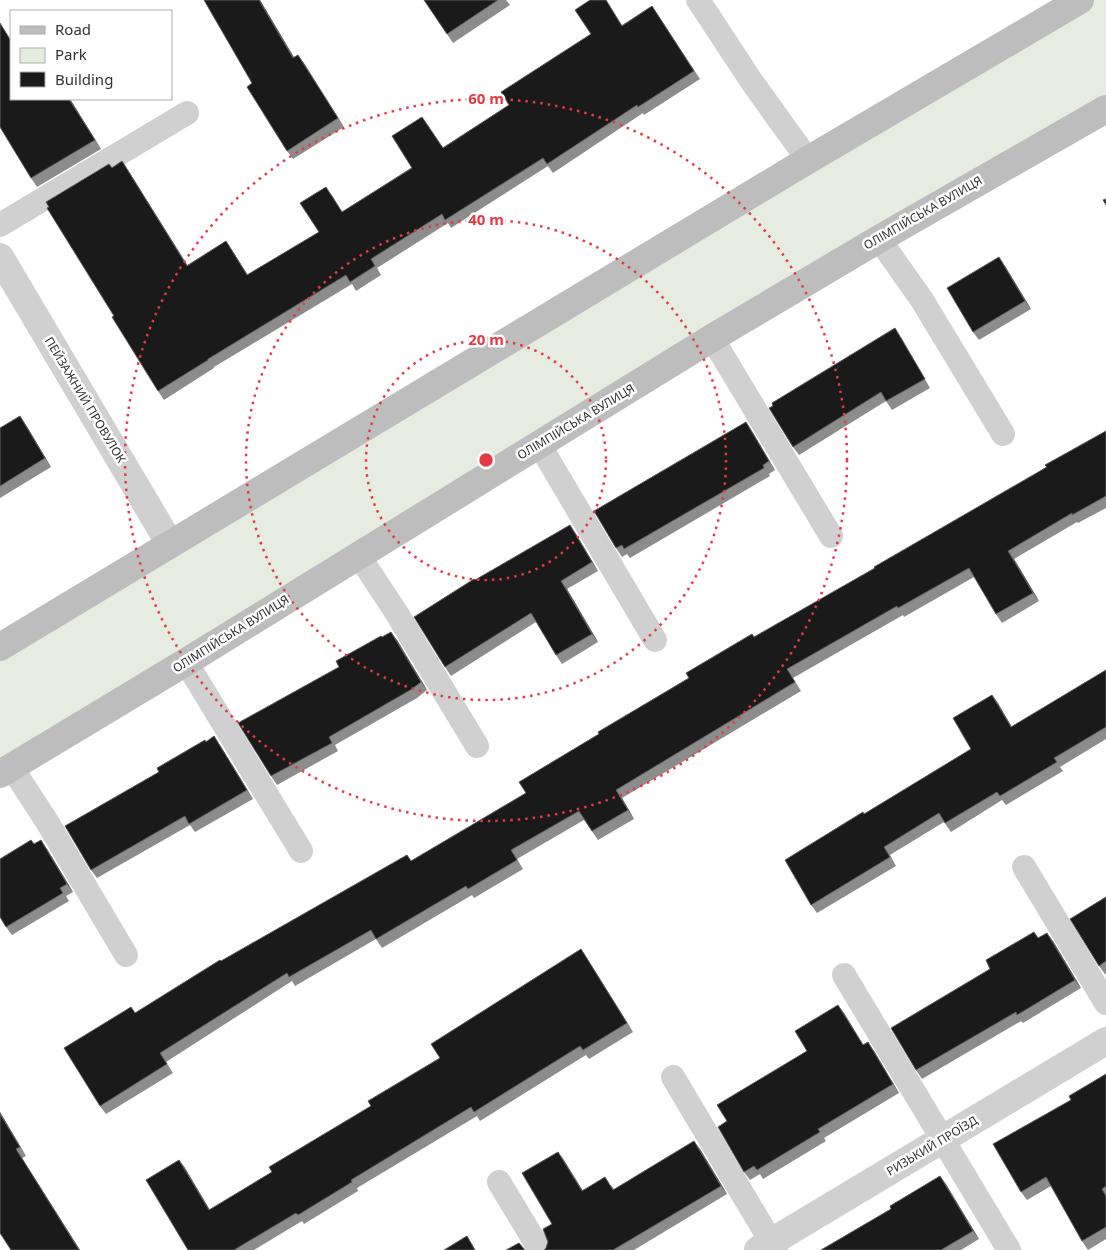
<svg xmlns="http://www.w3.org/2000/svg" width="1106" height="1250" font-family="'Noto Sans',sans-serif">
	<rect width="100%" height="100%" fill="#fff"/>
	<path fill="#e6ecdf" d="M1082,0H1106V110L0,775V650Z"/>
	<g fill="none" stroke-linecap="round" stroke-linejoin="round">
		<path stroke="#d0d0d0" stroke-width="24" d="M698,0L752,82L808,160
			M0,225L187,113
			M879,239L922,300L1003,434
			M712,338L831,536
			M539,444L655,640
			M359,556L396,612L477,746
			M186,662L301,851
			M12,768L46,820L126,955
			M1024,867L1106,1003
			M844,975L1009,1250
			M673,1077L776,1250
			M499,1182L540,1250"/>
		<path stroke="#d0d0d0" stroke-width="28" d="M0,257L170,544
			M758,1250L1106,1041"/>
		<path stroke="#bdbdbd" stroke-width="28" d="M0,647L808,160L1080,0
			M0,774L186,662L712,338L879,239L1106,109"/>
	</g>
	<path fill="#8c8c8c" d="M204,0H260L294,57L298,55L344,127L293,159L287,151L252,83Z
		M424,0H506L510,5L453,43Z
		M652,6L700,79L644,115L643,113L553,173L548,166L451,228L448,223L377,268L381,275L356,291L352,284L214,367V368L164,400L158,391L114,316L49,207L122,161L187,265L226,241L248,275L319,232L332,195L342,212L509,105L622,25Z
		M11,99H70L101,149L37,187L31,178Z
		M1005,266L1031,309L979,340L973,332Z
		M901,337L930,388L892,410L886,401L799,455L793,447Z
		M746,422L775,470L769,474L770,476L630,558L627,554L622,557L616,548Z
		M26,425L51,467L0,498V428Z
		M1106,431V508L1078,523L1077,522L1014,559L1039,601L1002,623L996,614L974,577L904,617L903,615L793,678L801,691L622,798L634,819L598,840L584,820L517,859L523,869L474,898L472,895L382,948L376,939L295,986L292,981L166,1062L173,1073L106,1114L100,1106L135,1013L221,961L407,855L411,861L526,793L599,734L689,678L754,637L875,568L1047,467Z
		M570,525L576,534L598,571L567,589L598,642L562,664L556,655L536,622L451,676L445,667L475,580Z
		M382,637L397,640L427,690L417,698L335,745L338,751L277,785L271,776L339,667Z
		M1106,670V739L1060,767L1063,771L1006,805L1002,800L951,832L944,822L890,855L896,866L817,913L811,905L865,814L971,749L992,695L1012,727Z
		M214,736L253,799L195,832L190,825L97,878L91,870L159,772Z
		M34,844L47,849L73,892L66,896L69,901L12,935L6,927Z
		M1106,897V974H1105L1099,966Z
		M1038,938L1053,941L1081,988L1023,1023L1021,1021L922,1079L916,1070L990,969Z
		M581,949L633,1032L589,1059L586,1055L480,1121L477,1116L357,1188L358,1191L304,1224L302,1221L254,1250H188L179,1160L185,1168L210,1210L272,1172L371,1106L440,1058Z
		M844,1013L863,1045L874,1051L899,1093L824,1138L826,1141L763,1179L760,1174L750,1180L744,1172L727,1121L807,1051Z
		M1106,1074V1239L1088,1250L1082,1241L1051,1186L1027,1200L1021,1192L1071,1100Z
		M0,1112L26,1156L22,1158L80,1250H11Z
		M700,1149L727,1194L634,1250H544L546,1248L552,1224L558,1152L582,1190L611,1185L614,1189Z
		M940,1176L979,1239L961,1250H821L891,1209Z"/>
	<path fill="#5f5f5f" d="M259,0H260L299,66L293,58Z
		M298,55L304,63L344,127L338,118Z
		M69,99H70L101,149L95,140Z
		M122,161L128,170L193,274L187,266Z
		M226,241L232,250L253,284L247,275Z
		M999,257L1005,266L1031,309L1025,301Z
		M20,416L26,425L51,467L45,458Z
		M746,422L752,431L775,470L769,461Z
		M570,525L576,534L598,571L592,562Z
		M1008,551L1014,559L1039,601L1033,593Z
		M561,581L567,589L598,642L592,634Z
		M391,632L397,640L427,690L421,682Z
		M992,695L998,703L1017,736L1011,727Z
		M214,736L220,745L253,799L247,790Z
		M616,790L622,798L634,819L628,810Z
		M41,840L47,849L73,892L67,884Z
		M1047,933L1053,941L1081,988L1075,980Z
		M581,949L587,958L633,1032L627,1023Z
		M838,1005L844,1013L869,1054L863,1045Z
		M868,1042L874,1051L899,1093L893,1084Z
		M0,1112L26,1156L0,1114Z
		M694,1141L700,1149L727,1194L721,1186Z
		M16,1149L22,1158L80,1250H79Z
		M558,1152L564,1160L588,1199L582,1191Z
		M179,1160L185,1168L215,1219L209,1210Z
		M940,1176L946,1184L979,1239L973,1231Z"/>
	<path fill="#1a1a1a" stroke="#5f5f5f" d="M204,0H259L293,58L298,55L338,118L287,151L247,87L252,83Z
		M424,0H498L447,34Z
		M590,0H606L622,26L652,6L694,71L638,107L637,105L547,164L543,158L445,220L442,214L371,259L375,266L350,282L346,275L208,359V360L158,391L112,317L114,316L47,208L49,207L46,202L109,164L112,168L122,161L187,266L226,241L247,275L319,232L300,203L326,187L342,212L412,168L392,136L422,117L443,148L509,105L501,92L591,34L575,10Z
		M0,23L11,41V99H69L95,140L31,178L0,127Z
		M1106,199V205L1103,200Z
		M999,257L1025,301L973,332L947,288Z
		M895,328L925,379L886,401L881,392L793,447L769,408L773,406L772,403Z
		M20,416L45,458L0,486V428Z
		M746,422L769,461L763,465L764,468L624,549L622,545L616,548L594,511Z
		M1106,431V496L1072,515V513L1008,551L1033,593L996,614L969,568L898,608L897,606L787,669L795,682L616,790L628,810L592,831L579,811L511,850L517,860L468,889L466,886L376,939L371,930L289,977L287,973L160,1053L167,1064L100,1106L64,1048L131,1007L135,1013L220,960L221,961L407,855L411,861L526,793L519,782L599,734L598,732L689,678L686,673L752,634L754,637L875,568L874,567L1047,467L1045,465Z
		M570,525L592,562L561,581L592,634L556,655L531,613L445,667L414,617L474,579L475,580Z
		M391,632L421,682L412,689L329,737L332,743L271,776L238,723L339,667L336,661L381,636L382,637Z
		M1106,670V727L1054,758L1057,762L1000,796L997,792L945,823L939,813L884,847L890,857L811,905L785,860L863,812L864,814L971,749L953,718L992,695L1011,727Z
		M214,736L247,790L189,824L185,816L91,870L65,826L159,772L157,768L205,740L206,742Z
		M31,840L34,844L41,840L67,884L60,888L63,893L6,927L0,917V859Z
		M1106,897V961L1099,966L1070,919Z
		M1034,932L1038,938L1047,933L1075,980L1017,1015L1016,1012L916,1070L891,1028L990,969L986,960Z
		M581,949L627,1023L583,1050L580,1046L474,1112L471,1107L351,1180L352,1182L298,1215L296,1213L234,1250H188L146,1180L179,1160L209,1210L272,1172L269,1167L371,1106L368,1101L440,1058L431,1044Z
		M838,1005L863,1045L868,1042L893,1084L818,1129L820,1132L757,1170L754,1166L744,1172L718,1127L727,1121L717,1105L807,1051L795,1031Z
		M1106,1074V1186L1102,1189L1106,1196V1227L1082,1241L1046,1177L1021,1192L993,1144L1071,1100L1069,1096Z
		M0,1114L20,1147L16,1149L79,1250H11L0,1233Z
		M694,1141L721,1186L613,1250H544L546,1248L548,1242L543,1229L552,1224L522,1173L558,1152L582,1191L605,1177L613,1190Z
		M940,1176L973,1231L941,1250H821L891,1209L890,1206Z
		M467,1236L475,1250H444Z
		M519,1243L525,1250H506Z"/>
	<g fill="none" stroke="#e63946" stroke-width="2.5" stroke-dasharray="2.5 5">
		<circle cx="486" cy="460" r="120"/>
		<circle cx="486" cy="460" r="240"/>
		<circle cx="486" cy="460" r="361"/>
	</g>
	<g text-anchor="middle" stroke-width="5" stroke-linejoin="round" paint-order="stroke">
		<g font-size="12" fill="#333" stroke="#fff">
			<text transform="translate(923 213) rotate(-30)" y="4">ОЛІМПІЙСЬКА ВУЛИЦЯ</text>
			<text transform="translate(85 400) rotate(59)" y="4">ПЕЙЗАЖНИЙ ПРОВУЛОК</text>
			<text transform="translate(576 422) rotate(-31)" y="4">ОЛІМПІЙСЬКА ВУЛИЦЯ</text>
			<text transform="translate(231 634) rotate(-32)" y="4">ОЛІМПІЙСЬКА ВУЛИЦЯ</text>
			<text transform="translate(932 1146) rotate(-31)" y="4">РИЗЬКИЙ ПРОЇЗД</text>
		</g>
	</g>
	<circle cx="486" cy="460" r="8" fill="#e63946" stroke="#fff" stroke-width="2.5"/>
	<g font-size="15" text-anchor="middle" font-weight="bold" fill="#e63946" stroke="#fff" stroke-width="5" stroke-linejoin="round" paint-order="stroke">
		<text x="486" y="104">60 m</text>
		<text x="486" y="225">40 m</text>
		<text x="486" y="345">20 m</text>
	</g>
	<rect x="10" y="10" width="162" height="90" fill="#ffffff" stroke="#adadad"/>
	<rect x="20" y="26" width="25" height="8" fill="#bdbdbd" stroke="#adadad"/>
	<text x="55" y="35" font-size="15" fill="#333333">Road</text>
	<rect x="20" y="48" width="25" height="15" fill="#e6ecdf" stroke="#adadad"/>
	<text x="55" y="60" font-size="15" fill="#333333">Park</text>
	<rect x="20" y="72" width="25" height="15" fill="#1a1a1a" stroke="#adadad"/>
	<text x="55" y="85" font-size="15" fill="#333333">Building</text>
</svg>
